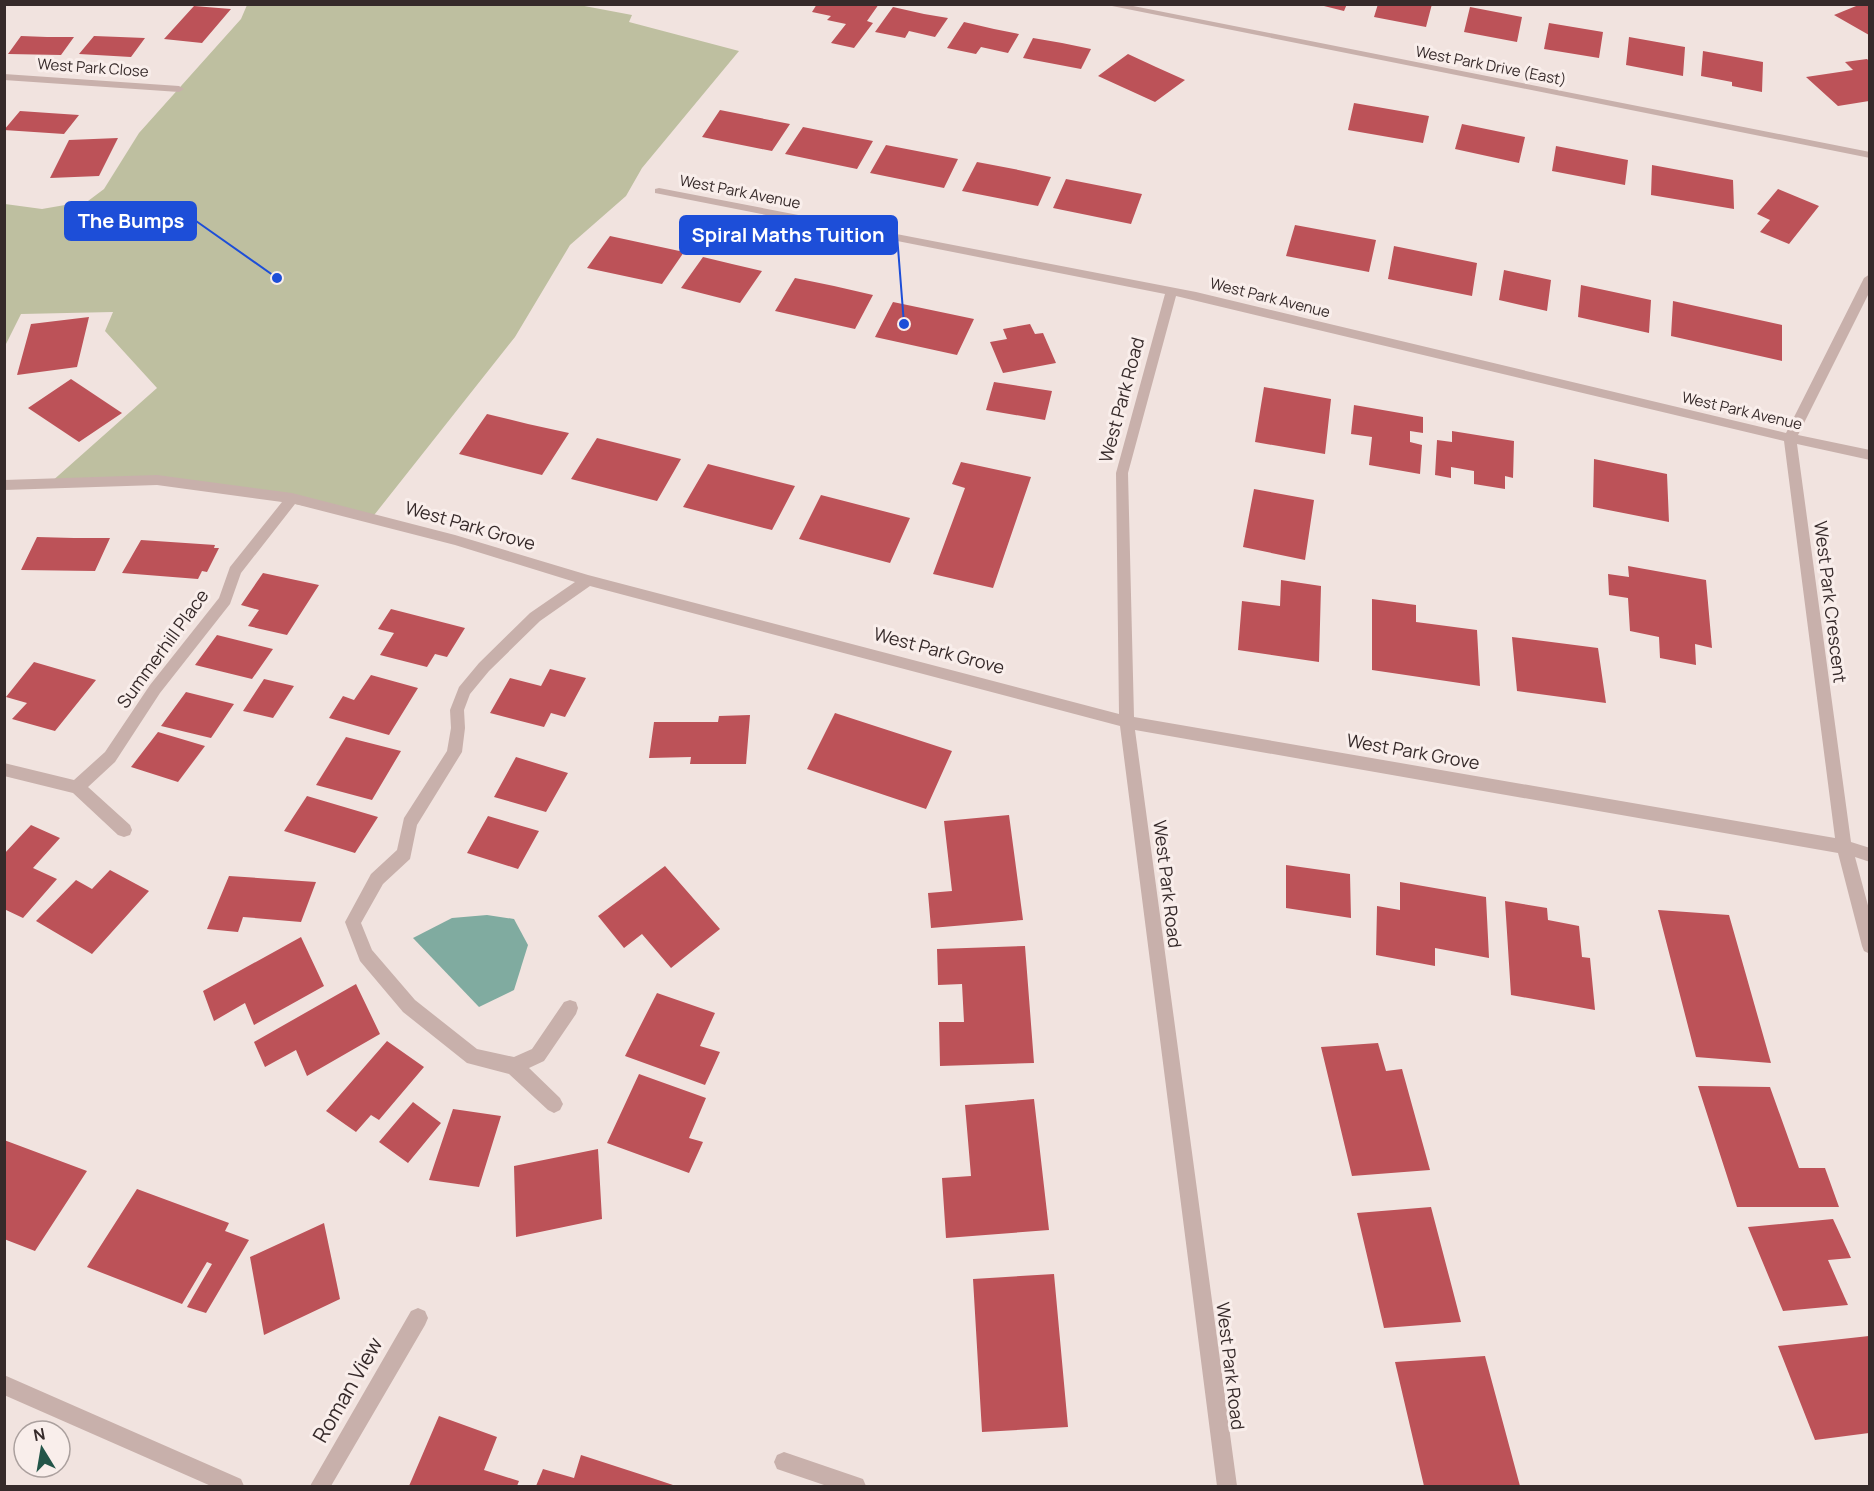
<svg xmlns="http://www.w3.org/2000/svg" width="1874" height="1491" font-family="Manrope,sans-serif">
	<rect width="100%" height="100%" fill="#f1e3df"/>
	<path fill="#bebfa0" d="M247,5H579L632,15L629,22L739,51L642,168L626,196L570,245L515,337L371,519L159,477L50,483L157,388L105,331L113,312L21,314L5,346V204L42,209L88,201L104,189L139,133L241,19Z"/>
	<path fill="#80aba0" d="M487,915L514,919L528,945L514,990L479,1007L413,938L452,918Z"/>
	<path fill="#bc5258" d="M817,4H879L867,21L873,23L854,48L831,43L846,24L827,20L831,16L812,12Z
		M1316,4H1347L1344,11Z
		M1378,4H1432L1426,27L1374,17Z
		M1861,4H1869V35L1834,15Z
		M194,6L231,9L202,43L164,39Z
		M893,7L924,14L948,18L935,37L909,31L905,38L875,32Z
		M1470,7L1522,17L1517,42L1464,32Z
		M964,22L994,29L1019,34L1008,53L981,47L976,54L947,48Z
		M1549,23L1603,32L1599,58L1544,49Z
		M21,36L47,37H74L61,55L8,54Z
		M94,36L120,37L145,38L131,57L79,54Z
		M1629,37L1685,47L1683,76L1626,65Z
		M1033,38L1062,43L1091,49L1081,69L1023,58Z
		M1703,51L1763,62L1762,92L1732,86V82L1701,76Z
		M1128,54L1156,67L1185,80L1155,102L1098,76Z
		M1867,59L1869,61V101L1838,106L1806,77L1853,70L1845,62Z
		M1354,103L1429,116L1423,143L1348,130Z
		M720,110L790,124L772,151L702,137Z
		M20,111L49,113L79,115L64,134L4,130Z
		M1462,124L1525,137L1519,163L1455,149Z
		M803,127L873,141L857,169L785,154Z
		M118,138L99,176L50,178L69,140Z
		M886,145L958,159L944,188L870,173Z
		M1556,146L1628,160L1625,185L1552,171Z
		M977,162L1014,169L1051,177L1038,206L962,191Z
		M1652,165L1733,180L1734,209L1651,195Z
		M1066,179L1142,194L1131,224L1053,208Z
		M1778,189L1819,206L1789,244L1760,232L1770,220L1757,214Z
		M1295,225L1376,240L1369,272L1286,256Z
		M610,236L684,252L662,284L587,268Z
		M1394,246L1477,263L1472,296L1388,279Z
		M703,257L732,264L762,271L740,303L681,288Z
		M1504,270L1551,280L1547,311L1499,300Z
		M795,278L834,286L873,295L855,329L775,311Z
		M1581,285L1651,300L1649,333L1578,317Z
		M1673,301L1782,325V361L1671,336Z
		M893,302L974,319L957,355L875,337Z
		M89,317L77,367L17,375L31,324Z
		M1030,324L1035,334L1043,333L1056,363L1003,373L990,342L1007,339L1003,329Z
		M71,379L122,413L79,442L28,408Z
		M994,382L1052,391L1045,420L986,410Z
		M1264,387L1331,399L1325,454L1255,442Z
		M1354,405L1423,417V433L1410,431V442L1422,445L1420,474L1369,465L1372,437L1351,434Z
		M487,414L528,424L569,433L542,475L459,454Z
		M1452,431L1514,441L1513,478L1505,476V489L1474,484V471L1451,467V478L1435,475L1437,440L1452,442Z
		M597,438L681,459L657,501L571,479Z
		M1594,459L1667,474L1669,522L1593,507Z
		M961,462L1031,477L993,588L933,574L965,488L952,484Z
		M708,464L795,486L772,530L683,507Z
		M1254,489L1314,500L1305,560L1243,547Z
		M821,495L910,518L890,563L799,539Z
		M37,537L74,538H110L95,571L21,570Z
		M141,540L215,545L214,548H219L207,572L202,571L198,579L122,573Z
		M1628,566L1706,580L1712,648L1695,644L1696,665L1660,658L1659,637L1630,631L1628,598L1609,595L1608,574L1629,577Z
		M263,573L319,585L287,635L248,626L259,610L241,605Z
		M1281,580L1321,586L1319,662L1238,650L1242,601L1280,606Z
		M1372,599L1416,605V622L1477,630L1480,686L1372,670Z
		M391,609L465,628L447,657L435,654L427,667L380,655L394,633L378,629Z
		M217,635L273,649L252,679L195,665Z
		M1512,637L1598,648L1606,703L1517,691Z
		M34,662L96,680L55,731L12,719L27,703L6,697Z
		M550,669L586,678L565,717L551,713L544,727L490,713L510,678L541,686Z
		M371,675L418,688L389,735L329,718L343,696L354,700Z
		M264,679L294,686L273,718L243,711Z
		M186,692L234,704L211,738L161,726Z
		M835,713L952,751L926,809L807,769Z
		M750,715L746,764H690L691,757L649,758L654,722H718L719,716Z
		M158,732L205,746L178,782L131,767Z
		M346,737L401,751L372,800L316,785Z
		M516,757L568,773L546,812L494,797Z
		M307,796L378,817L355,853L284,831Z
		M1009,815L1023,920L931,928L928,893L952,891L944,821Z
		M488,816L539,831L518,869L467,853Z
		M31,825L60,838L33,868L57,879L23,918L4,909V854Z
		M1286,865L1350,874L1351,918L1286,908Z
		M665,866L720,929L671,968L642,934L624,948L598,916Z
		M110,870L149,891L92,954L36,921L76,880L92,889Z
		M229,876L316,882L301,922L243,917L238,932L207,929Z
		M1400,882L1486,897L1489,958L1435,948V966L1376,955L1377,906L1400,910Z
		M1505,901L1547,908L1548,920L1579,926L1582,957L1590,958L1595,1010L1511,995Z
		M1658,910L1729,915L1771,1063L1696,1057Z
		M301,937L324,986L254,1025L245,1003L214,1021L203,991Z
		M1025,946L1034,1063L940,1066L939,1022H964L962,984L938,985L937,949Z
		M356,984L380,1034L307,1076L296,1050L265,1067L254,1042Z
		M657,993L715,1013L700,1046L720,1052L705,1085L625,1056Z
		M387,1041L424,1067L379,1120L371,1115L356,1132L326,1111Z
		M1378,1043L1386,1071L1402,1069L1430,1170L1352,1176L1321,1047Z
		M639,1074L706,1098L689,1138L703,1142L689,1173L607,1143Z
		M1698,1086L1770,1087L1799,1168H1825L1839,1207H1737Z
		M1034,1099L1049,1230L946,1238L942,1178L971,1176L965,1105Z
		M413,1102L441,1123L408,1163L379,1142Z
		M453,1109L501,1116L479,1187L429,1180Z
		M4,1140L87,1171L35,1251L4,1239Z
		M598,1149L602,1219L516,1237L514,1166Z
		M137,1189L229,1223L225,1231L249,1240L206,1313L187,1307L212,1264L207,1262L182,1304L87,1267Z
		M1431,1207L1461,1322L1384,1328L1357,1213Z
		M1833,1219L1851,1258L1828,1260L1848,1305L1783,1311L1748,1227Z
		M324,1223L340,1299L264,1335L250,1257Z
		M1054,1274L1068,1427L982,1432L973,1279Z
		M1869,1336V1433L1815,1440L1778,1346Z
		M1485,1356L1520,1486H1424L1395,1362Z
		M439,1416L497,1437L484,1470L519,1481L517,1486H409Z
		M581,1455L652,1478L676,1486H536L543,1469L574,1478Z"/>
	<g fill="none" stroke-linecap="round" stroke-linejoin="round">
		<path fill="#c8b0ab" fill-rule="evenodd" d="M784,1452L863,1479L866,1486H827L777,1469L774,1462L777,1455Z"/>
		<path fill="#c8b0ab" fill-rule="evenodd" d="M1102,4H1123L1870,152V158Z
			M4,74L179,86L184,89L179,92L4,80Z
			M659,188L1196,292L1786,433L1864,278L1870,274V291L1798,435L1870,450V460L1797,444L1851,842L1870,848V862L1855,857L1870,913V954L1864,951L1862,946L1838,853L1135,730L1237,1486H1217L1120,726L590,586L540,621L489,671L470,694L464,710L465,728L462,752L417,825L410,859L383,884L361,923L372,950L415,1000L477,1049L514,1057L532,1049L564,1002L570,1000L576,1002L578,1008L576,1014L544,1061L529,1068L560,1098L563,1104L560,1110L554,1113L548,1110L509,1074L467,1063L403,1012L360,961L345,922L371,874L397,850L404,818L447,751L451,728L450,710L459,687L479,663L530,613L575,582L455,545L295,504L241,573L230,604L160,693L115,762L88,787L130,825L132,830L130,835L124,837L118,835L73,793L4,776V763L74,780L105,752L150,685L219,598L230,567L282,502L157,485L4,490V480L157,475L292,493L455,535L588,575L1119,714L1116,473L1165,294L655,193V189ZM1176,296L1784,441L1835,838L1134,717L1128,473Z
			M418,1308L425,1311L428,1318L425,1325L331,1486H310L411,1311Z
			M4,1375L241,1479L244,1486H211L4,1395Z"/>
	</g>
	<g text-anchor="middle" stroke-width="6" stroke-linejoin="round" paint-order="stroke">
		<g font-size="15" fill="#362a2a" stroke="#f9eeeb">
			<text transform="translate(1491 66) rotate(11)" y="5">West Park Drive (East)</text>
			<text transform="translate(93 68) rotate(4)" y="5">West Park Close</text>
			<text transform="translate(740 192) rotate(11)" y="5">West Park Avenue</text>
			<text transform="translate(1270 298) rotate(14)" y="5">West Park Avenue</text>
			<text transform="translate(1742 411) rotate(13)" y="5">West Park Avenue</text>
		</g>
		<g font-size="18" fill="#362a2a" stroke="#f9eeeb">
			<text transform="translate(1122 400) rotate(-75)" y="6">West Park Road</text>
			<text transform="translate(470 526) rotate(16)" y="6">West Park Grove</text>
			<text transform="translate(1830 602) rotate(83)" y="6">West Park Crescent</text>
			<text transform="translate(163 649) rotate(-54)" y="6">Summerhill Place</text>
			<text transform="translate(939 651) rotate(15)" y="6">West Park Grove</text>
			<text transform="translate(1413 752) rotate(10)" y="6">West Park Grove</text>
			<text transform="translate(1167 884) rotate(83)" y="6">West Park Road</text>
			<text transform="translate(1230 1366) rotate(83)" y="6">West Park Road</text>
		</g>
		<g font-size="21" fill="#362a2a" stroke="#f9eeeb">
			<text transform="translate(348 1390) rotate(-60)" y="7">Roman View</text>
		</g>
	</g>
	<path fill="none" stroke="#1d4ed8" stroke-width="2" d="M277 278L196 221M904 324L897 235"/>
	<g fill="#1d4ed8" stroke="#f9eeeb" stroke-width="2">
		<circle cx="277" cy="278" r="6"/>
		<circle cx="904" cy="324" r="6"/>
	</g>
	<g fill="#1d4ed8" stroke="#1d4ed8" stroke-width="2">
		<rect x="65" y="202" width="131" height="38" rx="6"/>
		<rect x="680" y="216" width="217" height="38" rx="6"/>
	</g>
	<g font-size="20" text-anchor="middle" font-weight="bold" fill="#fff">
		<text x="131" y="228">The Bumps</text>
		<text x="788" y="242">Spiral Maths Tuition</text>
	</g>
	<rect width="1874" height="1491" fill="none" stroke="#362a2a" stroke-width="12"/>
	<g transform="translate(42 1449) rotate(349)"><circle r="28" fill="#f9eeeb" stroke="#aba09e" stroke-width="1.5"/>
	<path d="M0-4.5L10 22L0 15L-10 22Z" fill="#235549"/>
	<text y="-9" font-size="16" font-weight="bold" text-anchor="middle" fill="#362a2a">N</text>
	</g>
</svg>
